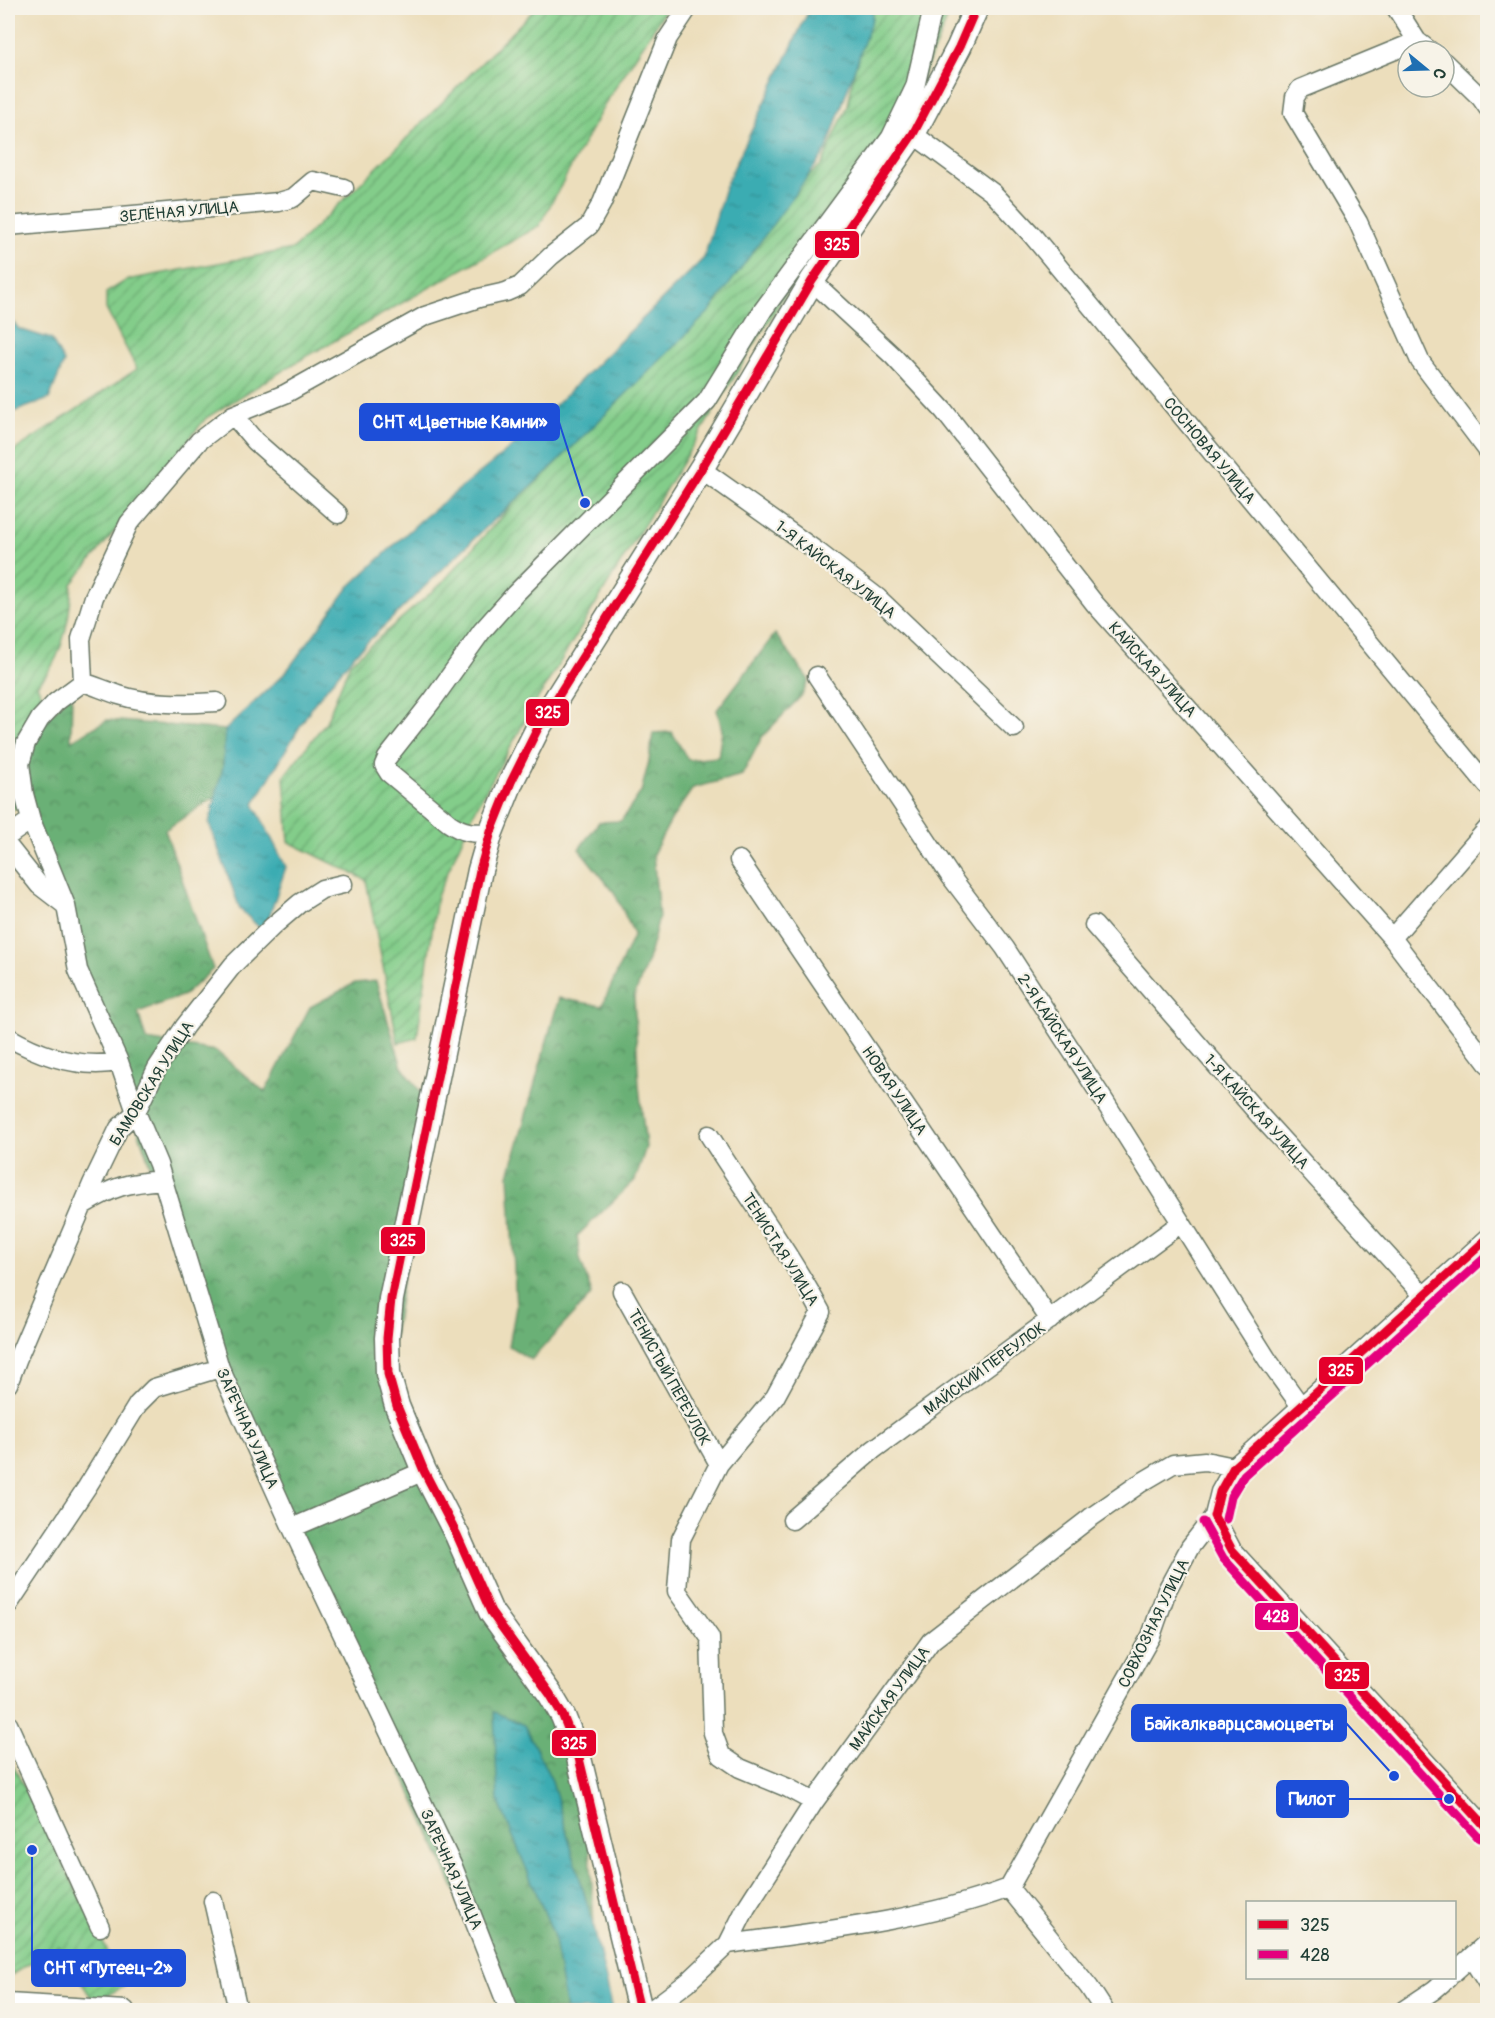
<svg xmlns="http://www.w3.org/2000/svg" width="1495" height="2018" font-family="Pangolin,sans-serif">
	<defs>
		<pattern id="forest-crowns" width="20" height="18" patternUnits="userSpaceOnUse" patternTransform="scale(1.5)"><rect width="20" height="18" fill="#6ab076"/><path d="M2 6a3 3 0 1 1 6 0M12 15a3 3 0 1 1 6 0" fill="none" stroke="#579062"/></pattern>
		<pattern id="garden-furrows" width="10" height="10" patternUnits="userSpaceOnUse" patternTransform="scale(1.5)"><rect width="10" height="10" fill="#83cd8a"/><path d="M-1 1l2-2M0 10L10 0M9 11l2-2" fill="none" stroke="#6ba872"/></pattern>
		<pattern id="water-ripples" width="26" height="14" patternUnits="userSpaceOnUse" patternTransform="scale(1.5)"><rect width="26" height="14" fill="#3aacb2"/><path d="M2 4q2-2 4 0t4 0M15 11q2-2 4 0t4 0" fill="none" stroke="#308d92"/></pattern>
	</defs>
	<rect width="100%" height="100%" fill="#f7f3e8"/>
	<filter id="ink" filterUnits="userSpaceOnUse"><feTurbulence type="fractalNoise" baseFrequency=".0167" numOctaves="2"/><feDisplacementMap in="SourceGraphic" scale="12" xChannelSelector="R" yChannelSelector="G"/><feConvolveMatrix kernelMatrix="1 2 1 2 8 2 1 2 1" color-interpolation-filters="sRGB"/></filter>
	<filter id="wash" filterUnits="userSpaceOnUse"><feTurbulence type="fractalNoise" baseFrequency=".008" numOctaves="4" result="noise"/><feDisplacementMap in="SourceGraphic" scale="24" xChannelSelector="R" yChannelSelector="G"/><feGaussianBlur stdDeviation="1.35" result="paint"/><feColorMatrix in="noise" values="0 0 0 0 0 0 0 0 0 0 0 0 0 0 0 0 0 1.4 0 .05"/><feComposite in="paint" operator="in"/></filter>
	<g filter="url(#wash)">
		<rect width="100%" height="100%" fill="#ecdebc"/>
		<path fill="url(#forest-crowns)" stroke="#447655" stroke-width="1.5" d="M775,634L809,680L802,695L762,737L742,775L693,788L671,820L653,854L659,917L648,960L634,997L639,1086L646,1147L635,1180L577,1236L580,1259L592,1294L531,1360L509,1346L516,1307L509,1175L559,998L602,1006L634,934L614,892L579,849L599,822L621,821L641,792L649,761L653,733L672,732L688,760L718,757L722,730L717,710Z
			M72,691L71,741L107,720L225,730L223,767L216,796L165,830L213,969L184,995L138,1012L146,1040L216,1051L265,1092L310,1007L355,983L376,981L402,1067L430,1104L388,1374L510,1637L587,1789L594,1928L552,1781L524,1725L494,1712L498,1800L553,1933L566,2010H509L220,1368L31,820L26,743Z"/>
		<path fill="url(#garden-furrows)" stroke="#51855f" stroke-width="1.5" d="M536,8H667L606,102L539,226L295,363L206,418L72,584C70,618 63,661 37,685L47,707L11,748L24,803L8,812V455L137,369L106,309V293L127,280L293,249L400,145Z
			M866,8H952L905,118L811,252L535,703L474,812L437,896L417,1038L398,1043L366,880L289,842L284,776L326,722L350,663L441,584L795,189L822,164L848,105Z
			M8,1755L125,1986L94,2002L58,1946L8,1977Z"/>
		<path fill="url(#water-ripples)" stroke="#2c7473" stroke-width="1.5" d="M810,8H873L872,19L826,151L710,311L550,469L479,534L353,656L312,706L254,804L286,867L264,932L240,909L209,823L223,767L225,730L286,672L349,587L421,520L518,442L704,258L726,184Z
			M8,316L19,329L51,339L64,362L49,399L8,414Z
			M494,1712L524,1725L552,1781L594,1928L613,2010H566L553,1933L498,1800Z"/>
	</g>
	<g filter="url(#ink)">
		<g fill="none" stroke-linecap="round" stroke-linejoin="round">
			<defs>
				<path id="minor" d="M1396,8L1417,41L1430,51
					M1417,41L1300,89L1295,97L1293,113L1358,222L1420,361L1488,451
					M1444,62L1481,98L1488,108
					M913,134L993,193L1032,235L1488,786
					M8,226L279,202L293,198L313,181L344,188
					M812,281L893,356L944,411L1095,604L1392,938L1488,1064
					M233,415L255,441L338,514
					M701,469L818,552L878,598L1014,728
					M817,676L951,877L1005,948L1105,1102L1267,1359L1300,1405
					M83,682L81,639L94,597L129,523L199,441L233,415L285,394L425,316L479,298L506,292L520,286L551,256L589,226L602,203L668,38L688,8
					M217,702C185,704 150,705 119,695C107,691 95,686 83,682L56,702L40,719L26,743L20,764L24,794L31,820L66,906L78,970L119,1062L136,1112L158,1164L220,1368L292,1528L454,1869L509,2010
					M491,832C475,834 463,833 449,823L389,773L384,765L387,758L432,701L482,631L515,594L707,401L763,310L891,137L915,87L933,8
					M8,836L31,820
					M8,846L39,885L65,905
					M739,860L1050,1320
					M1094,925L1263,1119L1423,1295
					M1392,938L1488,828
					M8,1037C41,1056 80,1069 119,1062
					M709,1135C746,1194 788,1250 821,1312L775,1397L719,1464L681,1539L677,1591L710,1638L713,1733L721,1755L740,1768L788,1788L814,1802
					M83,1205C115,1186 126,1183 163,1180
					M622,1291L719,1464
					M8,1364L17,1360L92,1184L119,1128L136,1112L157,1068L185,1026L233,965L273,926L300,903L322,889L343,884
					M8,1384L17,1360
					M1214,1516L1232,1550L1488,1830
					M792,1520L873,1450L1181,1223
					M292,1528L424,1471
					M8,1605L87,1487L138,1404L154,1388L220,1368
					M8,1724L100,1927
					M1009,1888L1089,1987L1104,2010
					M213,1901L238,2010
					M728,1944C822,1931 920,1921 1009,1888L1151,1636L1167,1590L1190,1547L1214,1516L1220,1492L1234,1467L1488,1238
					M1471,1957L1488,1984
					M1454,1972L1488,1942
					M8,2003L125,2010
					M651,2010L688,1982L728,1944L746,1908L814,1802L931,1641L1090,1518L1139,1484L1173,1464L1205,1461L1234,1467
					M1404,2010L1434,1990L1448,1978"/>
				<path id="major" d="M640,2010L578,1754L563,1716L550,1694L491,1612L457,1535L424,1471L397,1406L388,1374L387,1338L391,1299L480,870L491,832L511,782L538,728L701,469L812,281L913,134L959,47L976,8"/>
			</defs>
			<use href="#minor" stroke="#677564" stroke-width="21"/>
			<use href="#major" stroke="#677564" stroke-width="27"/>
			<use href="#minor" stroke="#fff" stroke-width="18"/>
			<use href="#major" stroke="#fff" stroke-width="24"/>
			<defs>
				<path id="bus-1" d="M1214,1516L1232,1550L1488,1829
					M1214,1516L1220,1492L1234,1467L1488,1238
					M640,2010L578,1754L563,1716L550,1694L491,1612L457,1535L424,1471L397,1406L388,1374L387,1338L391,1299L480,870L491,832L511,782L538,728L701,469L812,281L913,134L959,47L976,8"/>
				<path id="bus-2" d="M1226,1519L1231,1496L1244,1475L1488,1255
					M1203,1522L1223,1558L1479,1838"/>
			</defs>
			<use href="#bus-1" stroke="#f7f3e8" stroke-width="14"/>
			<use href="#bus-2" stroke="#f7f3e8" stroke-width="14"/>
			<use href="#bus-1" stroke="#e4002b" stroke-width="9"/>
			<use href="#bus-2" stroke="#e5007d" stroke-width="9"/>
		</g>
	</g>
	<g text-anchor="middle" stroke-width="4.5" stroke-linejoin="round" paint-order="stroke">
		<g font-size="16" fill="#1f3d34" stroke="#f7f3e8">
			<text transform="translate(179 211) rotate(-5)" y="6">ЗЕЛЁНАЯ УЛИЦА</text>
			<text transform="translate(1210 450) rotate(50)" y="6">СОСНОВАЯ УЛИЦА</text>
			<text transform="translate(836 569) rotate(38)" y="6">1-Я КАЙСКАЯ УЛИЦА</text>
			<text transform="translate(1153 669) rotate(48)" y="6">КАЙСКАЯ УЛИЦА</text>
			<text transform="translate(1063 1038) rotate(57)" y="6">2-Я КАЙСКАЯ УЛИЦА</text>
			<text transform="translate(151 1083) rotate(-58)" y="6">БАМОВСКАЯ УЛИЦА</text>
			<text transform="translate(895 1090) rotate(56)" y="6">НОВАЯ УЛИЦА</text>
			<text transform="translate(1257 1111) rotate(48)" y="6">1-Я КАЙСКАЯ УЛИЦА</text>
			<text transform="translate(781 1249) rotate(58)" y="6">ТЕНИСТАЯ УЛИЦА</text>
			<text transform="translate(984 1368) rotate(-36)" y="6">МАЙСКИЙ ПЕРЕУЛОК</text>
			<text transform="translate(670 1377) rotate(61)" y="6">ТЕНИСТЫЙ ПЕРЕУЛОК</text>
			<text transform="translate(248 1428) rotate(66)" y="6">ЗАРЕЧНАЯ УЛИЦА</text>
			<text transform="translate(1153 1623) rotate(-64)" y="6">СОВХОЗНАЯ УЛИЦА</text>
			<text transform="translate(889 1698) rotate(-54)" y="6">МАЙСКАЯ УЛИЦА</text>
			<text transform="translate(452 1869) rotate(66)" y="6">ЗАРЕЧНАЯ УЛИЦА</text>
		</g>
	</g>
	<path fill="none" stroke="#1d4ed8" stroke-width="2" d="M585 503L559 422M1394 1776L1346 1723M1449 1799L1348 1799M32 1850L32 1968"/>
	<g fill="#1d4ed8" stroke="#f7f3e8" stroke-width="2">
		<circle cx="585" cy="503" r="6"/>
		<circle cx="1394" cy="1776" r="6"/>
		<circle cx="1449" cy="1799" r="6"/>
		<circle cx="32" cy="1850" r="6"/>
	</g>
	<g fill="#1d4ed8" stroke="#1d4ed8" stroke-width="2">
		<rect x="360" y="404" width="199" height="36" rx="6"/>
		<rect x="1132" y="1705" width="214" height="36" rx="6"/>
		<rect x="1277" y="1781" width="71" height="36" rx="6"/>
		<rect x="32" y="1950" width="153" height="36" rx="6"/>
	</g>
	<g font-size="18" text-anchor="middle" font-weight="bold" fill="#fff">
		<text x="460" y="428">СНТ «Цветные Камни»</text>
		<text x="1239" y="1730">Байкалкварцсамоцветы</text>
		<text x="1312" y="1805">Пилот</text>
		<text x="108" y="1974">СНТ «Путеец-2»</text>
	</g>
	<g stroke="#f7f3e8" stroke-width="2">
		<rect x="814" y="230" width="46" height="29" rx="6" fill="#e4002b"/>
		<rect x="525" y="698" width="45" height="29" rx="6" fill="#e4002b"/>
		<rect x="380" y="1226" width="46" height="29" rx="6" fill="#e4002b"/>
		<rect x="1318" y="1356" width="46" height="29" rx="6" fill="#e4002b"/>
		<rect x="1254" y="1602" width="45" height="29" rx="6" fill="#e5007d"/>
		<rect x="1324" y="1661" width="46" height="29" rx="6" fill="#e4002b"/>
		<rect x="551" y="1729" width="46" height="28" rx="6" fill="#e4002b"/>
	</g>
	<g font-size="16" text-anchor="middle" font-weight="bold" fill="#fff">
		<text x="837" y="250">325</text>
		<text x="548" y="718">325</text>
		<text x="403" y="1246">325</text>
		<text x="1341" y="1376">325</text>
		<text x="1276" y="1622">428</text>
		<text x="1347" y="1681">325</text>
		<text x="574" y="1749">325</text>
	</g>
	<rect width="1495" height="2018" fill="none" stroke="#f7f3e8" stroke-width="30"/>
	<rect x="1246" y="1901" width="210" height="78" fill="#f7f3e8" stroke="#a1aaa0" stroke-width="1.5"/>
	<rect x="1258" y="1920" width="30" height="9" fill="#e4002b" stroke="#a1aaa0" stroke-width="1.5"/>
	<text x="1300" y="1931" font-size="18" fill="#1f3d34">325</text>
	<rect x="1258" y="1950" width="30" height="9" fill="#e5007d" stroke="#a1aaa0" stroke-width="1.5"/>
	<text x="1300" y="1961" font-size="18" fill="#1f3d34">428</text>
	<g transform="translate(1426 69) rotate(109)"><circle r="28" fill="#f7f3e8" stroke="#a1aaa0" stroke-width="1.5"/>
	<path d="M0-4.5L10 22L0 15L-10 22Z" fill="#1f6fb2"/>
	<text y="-9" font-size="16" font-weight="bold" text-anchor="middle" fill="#1f3d34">С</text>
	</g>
</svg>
